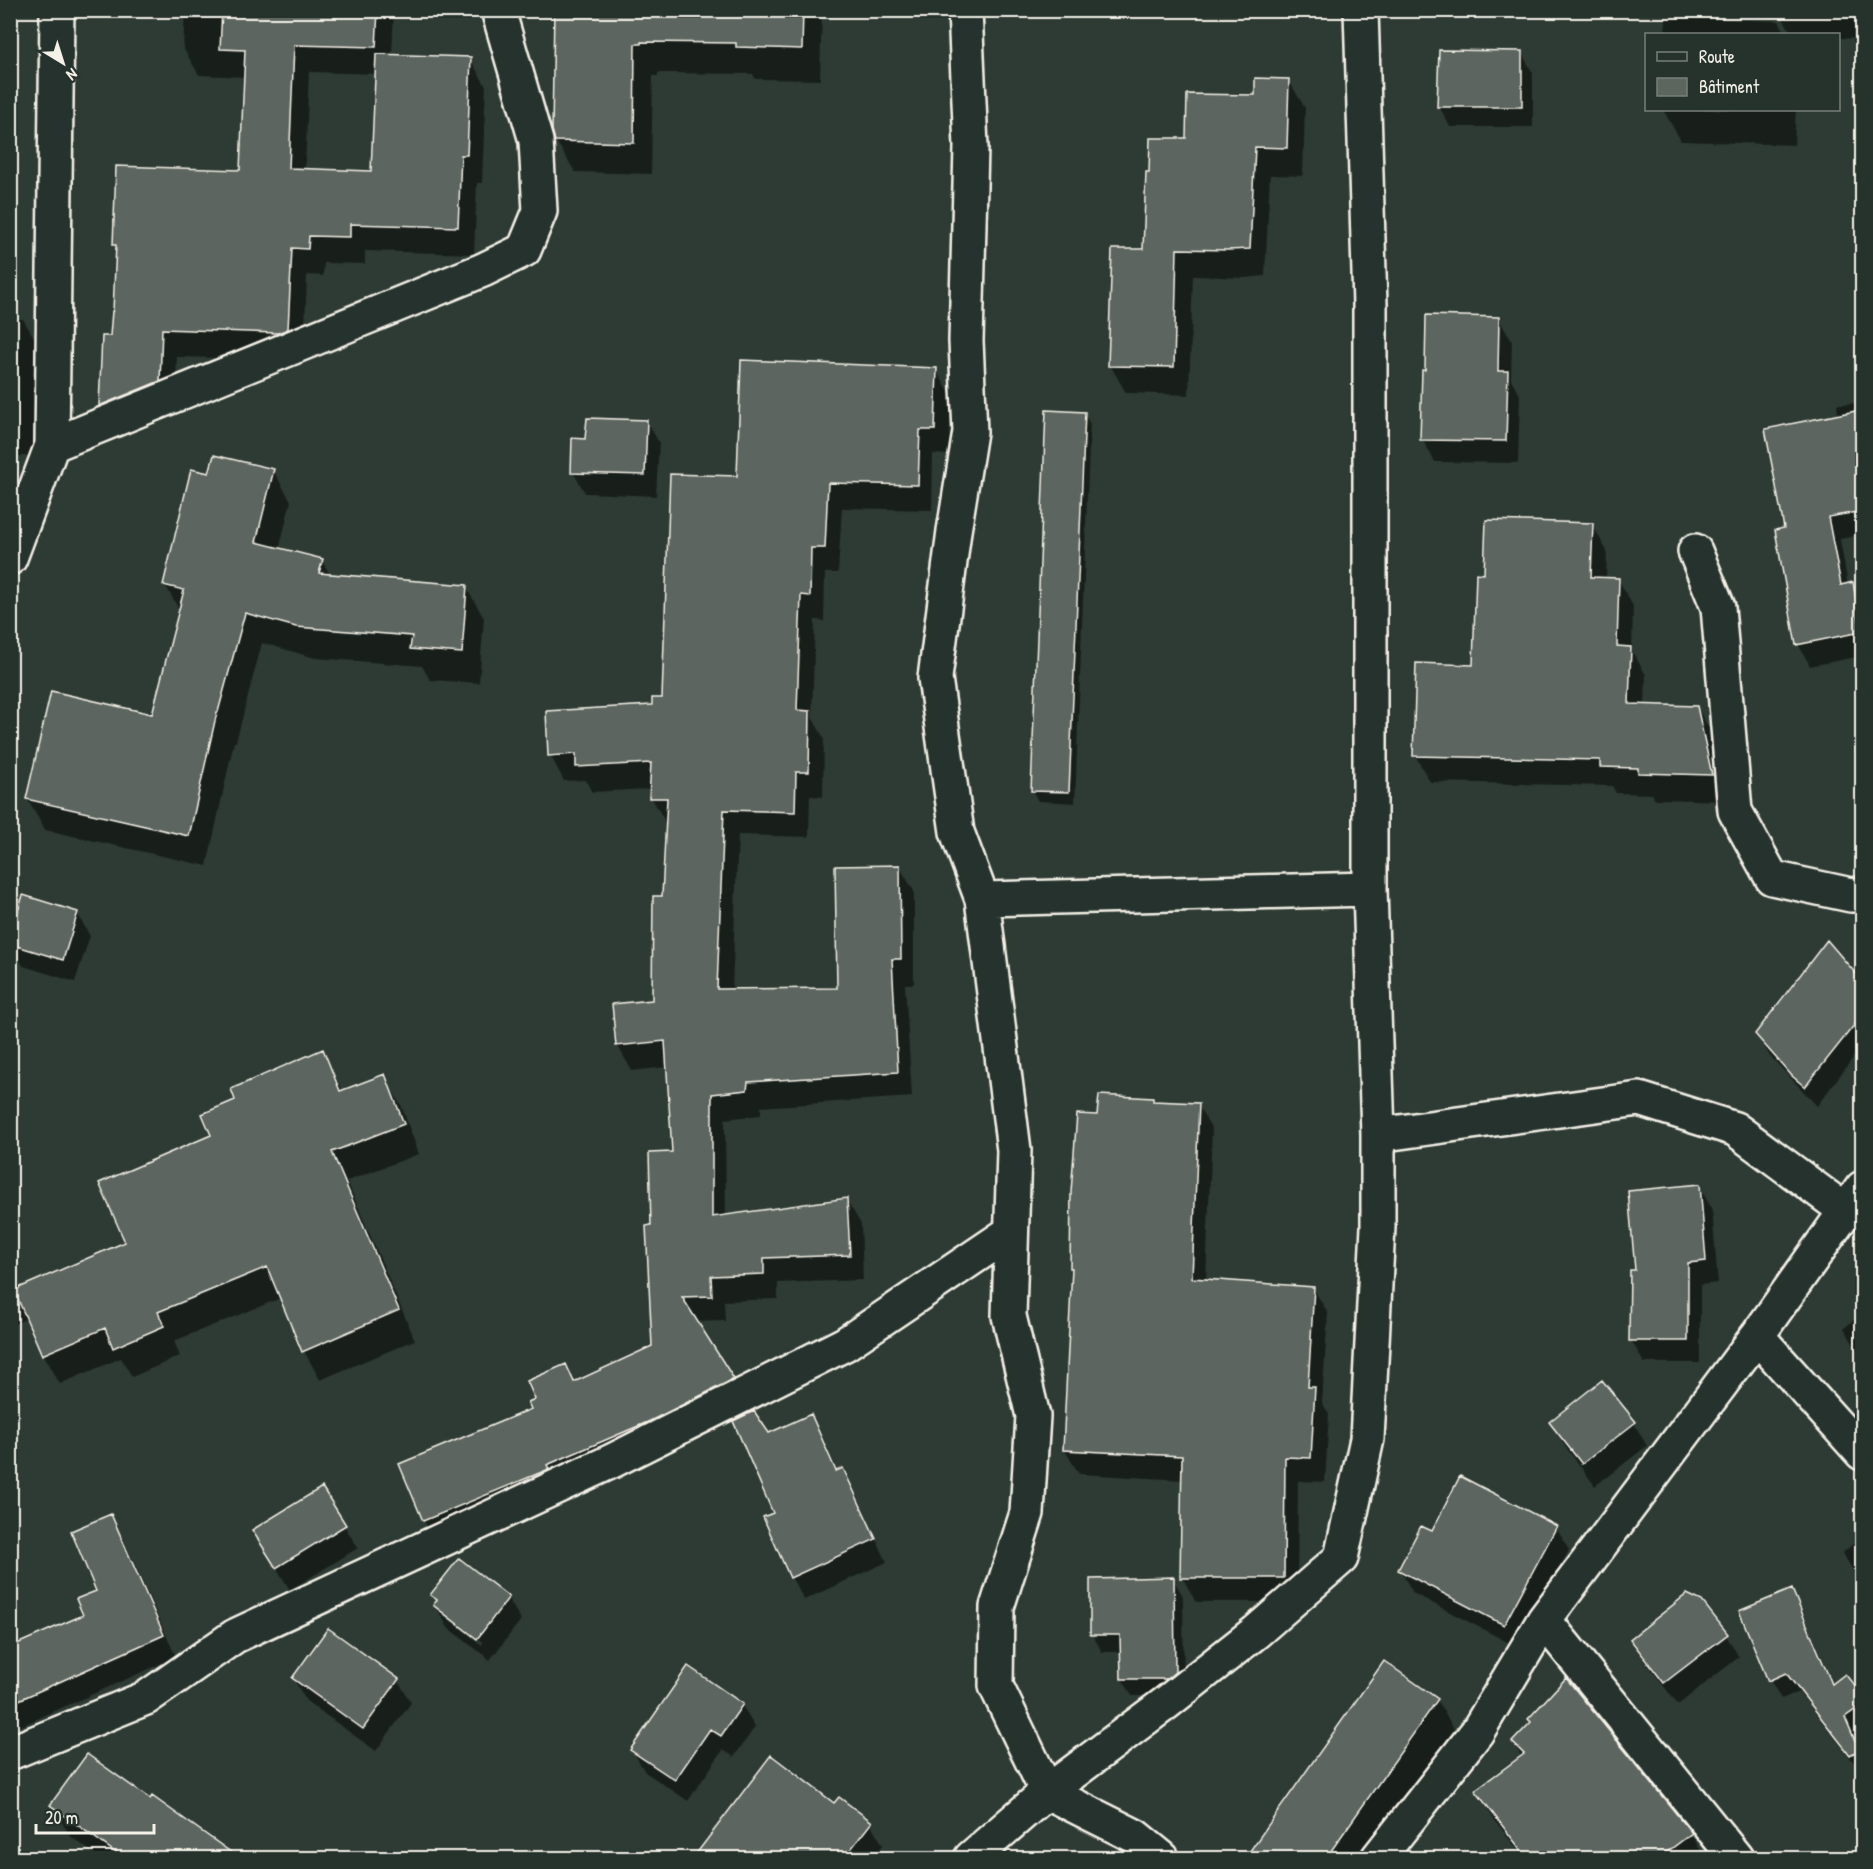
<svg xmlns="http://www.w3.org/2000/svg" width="1873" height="1869" font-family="'Patrick Hand',sans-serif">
	<rect width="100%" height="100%" fill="#2e3b34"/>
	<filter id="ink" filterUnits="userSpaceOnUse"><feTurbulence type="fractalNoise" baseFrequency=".0167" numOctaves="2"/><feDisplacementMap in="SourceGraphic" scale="12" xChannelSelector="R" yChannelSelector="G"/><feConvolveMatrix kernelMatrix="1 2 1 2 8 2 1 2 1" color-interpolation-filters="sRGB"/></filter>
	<g filter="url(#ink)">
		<path fill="#0007" fill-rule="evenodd" d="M185,10H394L392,56L470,59L486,86L482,183H477L474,254L365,251V264L324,263L323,276L307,275L304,357L294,360L177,357L175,409L116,433L101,405L112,338L117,251L114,245L242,172L245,77L199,75L183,48ZM309,72L377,74L373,173L305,171Z
			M555,10H822L820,80L755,79L753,74L658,73V76H653L651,174L575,172L556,141Z
			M1778,10H1862V39L1838,38V34H1792Z
			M1666,17L1779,21L1786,34H1665Z
			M1521,52L1533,73V127H1450L1439,106Z
			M1289,81L1305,108L1303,176L1270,175L1265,276L1245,278L1193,276L1189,395L1126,393L1110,365L1145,251L1150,174L1187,140L1256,97Z
			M1663,110H1796L1794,145L1681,141Z
			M10,207L16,216L15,265H10Z
			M1498,318L1512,341L1511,379L1520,395L1518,463L1435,462L1422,439Z
			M10,319H23L36,341V456H10Z
			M936,370L951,395L949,455L933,454L932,510L842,508L838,573H825L824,621L815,620L812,717L824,738L823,797L810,796L809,837L738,835L732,990L838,989L899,866L914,891V984H905L912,1097L761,1107V1115L725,1119L726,1217L846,1199L861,1224L863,1280L778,1283V1299L724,1301L725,1321L696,1322L747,1405L439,1546L424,1521L401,1465L533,1410L537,1399L566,1366L575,1383L653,1347L652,1226L673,1154L668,1067L632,1071L617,1045L653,1002L664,897L668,823H666L651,797V789L592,792L585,780L564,781L550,755L664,700L738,478Z
			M1862,403V535L1840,539L1848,585L1852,584L1862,602V656L1810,666L1798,644L1786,529L1838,416L1837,404Z
			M1084,413L1090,424L1075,803L1038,801L1032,790Z
			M646,421L659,442L656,496L585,493L573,472Z
			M273,470L291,501L279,550L322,561L331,576L466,587L484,618L479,683L430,680L422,666L315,658L262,643L236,742H234L207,866L45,830L27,799L153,715L180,611L165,585L210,475Z
			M1592,524L1607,551L1606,579H1618L1633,606L1632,651L1646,675L1645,706L1697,707L1712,734L1726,801L1655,799L1652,794L1616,793L1612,786L1430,782L1415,755L1474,667L1486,575Z
			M77,913L90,936L75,982L23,966L10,942Z
			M1862,984V1046L1817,1106L1769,1055L1757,1034Z
			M322,1051L343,1092L384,1076L401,1105L419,1154L347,1181L415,1340L320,1380L304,1351L281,1298L174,1341L180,1356L132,1377L121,1358L60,1384L43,1355L28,1318L10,1326V1282L15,1292L127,1243L213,1135L237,1101Z
			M1152,1100L1154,1103L1198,1105L1212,1129L1206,1281L1313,1288L1328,1313L1322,1402L1329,1414L1325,1482L1298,1481L1297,1602H1196L1182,1577L1183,1480L1079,1474L1064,1449L1073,1272L1071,1268L1099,1117Z
			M1699,1186L1712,1209L1718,1283L1700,1285V1363H1644L1631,1340L1637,1271Z
			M1862,1313V1359L1844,1328Z
			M1602,1382L1634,1423L1647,1446L1595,1486L1564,1445L1551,1422Z
			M810,1416L823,1439L838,1472L842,1470L855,1492L887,1562L804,1600L791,1577L775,1513L768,1435Z
			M322,1489L358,1548L290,1590L267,1553Z
			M110,1516L123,1538L176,1657L10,1731V1648L85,1616L98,1591Z
			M1556,1527L1569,1550L1517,1647L1413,1593L1400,1570L1432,1533Z
			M1862,1537V1584L1842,1553Z
			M1173,1579L1183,1596L1184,1689L1177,1695L1132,1696L1122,1679V1652H1102L1092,1634Z
			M1791,1591L1802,1610L1834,1685L1862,1698V1732L1856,1737L1862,1754V1773L1799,1692L1781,1699L1770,1680Z
			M432,1595L508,1598L521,1620L490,1660L448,1628L435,1605L436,1603ZM445,1612L483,1642L482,1645L445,1616Z
			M1726,1635L1739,1657L1678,1705L1645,1661L1632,1639Z
			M293,1678L398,1680L411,1703L376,1751L306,1701Z
			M1437,1700L1454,1729L1363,1858H1250L1249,1856Z
			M742,1705L755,1727L734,1757L723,1750L688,1801L645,1772L632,1750Z
			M1529,1719L1691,1834L1705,1858H1524L1493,1818L1477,1791L1522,1757L1513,1743L1532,1724Z
			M152,1798L236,1858H100L70,1836L52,1805L150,1801Z
			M835,1805L870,1823L883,1845L873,1858H700L698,1855Z
			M1010,1851L1020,1858H1001Z"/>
		<path fill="#5c655e" stroke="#f4f1e8" stroke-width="1.5" d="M222,10H378L376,47L294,45L289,168L371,171L376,54L471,57L467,155H461L458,227L350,224V237L309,236L308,249L292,248L288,329L278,333L162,329L160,381L99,406L102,336H110L112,311H113L116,245H113L116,166L240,170L245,50L220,49Z
			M554,10H803L802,49L736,47V43L641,42V44H635L634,143L555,141L552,130Z
			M1439,50L1522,51V107H1437Z
			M1255,78L1289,79L1287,148L1255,147L1250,249L1228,250L1177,249L1174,367L1108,366L1112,249H1143L1146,172H1149L1150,138H1186L1187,94L1255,95Z
			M1426,315L1499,317L1498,371H1508L1506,441L1420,440L1422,370H1425Z
			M741,360L937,368L935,430H920L918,485L828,483L825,548H811L810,596L801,595L797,710L810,711L809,772H796L795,812L724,810L717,989L837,988L835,866L900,865L901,959H892L898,1072L748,1082L747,1090L712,1094V1217L847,1198L850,1255L764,1258V1274L711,1276L712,1296L682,1297L734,1379L650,1421L547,1465L549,1469L423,1521L399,1464L531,1409L528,1402L535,1399L527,1381L566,1364L574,1382L652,1346L646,1226L651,1225L649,1153L672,1152L665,1041L616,1046L612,1004L652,1000L653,896H662L667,798H649L651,763L576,767V754L548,756L546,711L652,705V698H662L670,474L737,476Z
			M1046,410L1085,412L1069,792L1031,791Z
			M1861,410L1863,511L1828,517L1841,585L1853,582L1861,632L1796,645L1775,530L1784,528L1765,429Z
			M587,418L647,420L645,475L571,473L572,438L585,439Z
			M214,455L274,469L256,542L323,559L319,573L467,585L462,653L410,649L412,636L296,627L245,613L218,712H217L189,836L26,799L51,691L152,714L184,590L163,585L191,469L209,473Z
			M1486,520L1593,523L1591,577L1619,578L1617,646L1631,647L1629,704L1697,706L1712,775L1638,773V768L1600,767V760L1413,756L1416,663L1473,665L1476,573L1484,574Z
			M23,895L78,912L63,960L10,944V937Z
			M1827,940L1863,982V1014L1805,1087L1792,1076L1755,1034Z
			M323,1049L340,1091L385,1074L404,1124L332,1152L399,1310L302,1352L267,1267L158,1312L164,1326L113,1348L105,1328L42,1355L14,1290L125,1242L99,1183L211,1135L202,1114L235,1100L231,1089Z
			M1099,1095L1153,1098V1101L1199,1103L1192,1278L1314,1287L1308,1387H1315L1311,1458L1285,1457L1284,1578H1180L1182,1456L1063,1450L1072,1268H1070L1071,1192L1077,1114L1097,1115Z
			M1700,1184L1706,1261L1688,1263V1341H1629L1630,1270H1635L1628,1191Z
			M1602,1380L1636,1422L1582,1464L1549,1422Z
			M754,1411L769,1433L811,1414L836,1471L843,1468L876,1539L790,1578L763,1517L773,1513L733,1421Z
			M1460,1476L1557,1526L1504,1625L1398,1570L1421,1526L1432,1531Z
			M322,1487L346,1525L276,1568L252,1530Z
			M111,1514L164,1635L10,1704V1647L83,1615L76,1599L96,1591L71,1531Z
			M459,1558L509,1597L477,1639L433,1605L437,1600L430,1595Z
			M1174,1577L1175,1672L1167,1679H1121L1120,1635H1090V1579Z
			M1792,1589L1832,1684L1845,1674L1863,1696V1704L1845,1717L1859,1750L1850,1755L1786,1673L1768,1681L1739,1611Z
			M1687,1594L1702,1601L1728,1634L1664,1683L1630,1639Z
			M328,1628L399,1679L363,1729L292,1678Z
			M1384,1661L1438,1699L1326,1858H1245Z
			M688,1666L743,1704L721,1736L710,1729L675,1780L630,1750Z
			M1566,1678L1692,1833L1659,1858H1527L1475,1790L1524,1754L1512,1742L1531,1722L1528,1719Z
			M87,1754L150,1799L152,1796L239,1858H123L50,1805Z
			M771,1755L834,1803L839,1797L872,1822L844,1858H693Z"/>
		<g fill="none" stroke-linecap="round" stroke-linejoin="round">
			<defs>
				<path id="minor" d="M965,10L971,147L966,341L970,432L954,531L935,678L957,832L982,899L1014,1150L1009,1316L1033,1416L1027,1513L997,1607L996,1686L1047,1792L1135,1836L1162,1858
					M52,445L483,270L524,250L540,211L536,141L498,10
					M1695,551L1718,607L1735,811L1772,878L1851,895L1862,894
					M10,558L52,445L57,10
					M982,899L1370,889
					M1378,1135L1639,1099L1735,1129L1846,1211
					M1757,1336L1862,1453
					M1544,1620L1736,1858
					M10,1753L146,1698L235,1636L612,1461L845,1344L1011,1232
					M971,1858L1047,1792L1166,1703L1256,1632L1341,1558L1367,1439L1378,1227V1135L1370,889V305L1361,10
					M1378,1858L1477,1732L1544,1620L1757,1336L1862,1188"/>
			</defs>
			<use href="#minor" stroke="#f4f1e8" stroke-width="38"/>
			<use href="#minor" stroke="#26332d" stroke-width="33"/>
		</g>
	</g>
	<rect width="1873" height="1869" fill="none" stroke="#26332d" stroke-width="36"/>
	<rect x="18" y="18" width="1837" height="1833" fill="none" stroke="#f4f1e8" stroke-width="2" filter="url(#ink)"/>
	<rect x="1645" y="33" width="195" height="78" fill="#26332d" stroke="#787f78" stroke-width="1.5"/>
	<rect x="1657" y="52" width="30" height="9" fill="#26332d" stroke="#787f78" stroke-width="1.5"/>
	<text x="1699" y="63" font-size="18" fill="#f4f1e8">Route</text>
	<rect x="1657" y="78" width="30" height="18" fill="#5c655e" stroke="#787f78" stroke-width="1.5"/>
	<text x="1699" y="93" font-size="18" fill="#f4f1e8">Bâtiment</text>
	<g transform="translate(63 63) rotate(142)" stroke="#26332d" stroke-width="4.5" paint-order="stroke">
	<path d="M0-4.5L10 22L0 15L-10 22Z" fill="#f4f1e8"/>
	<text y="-9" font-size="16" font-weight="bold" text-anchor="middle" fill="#f4f1e8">N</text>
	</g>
	<path d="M36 1824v9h118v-9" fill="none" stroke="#f4f1e8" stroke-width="3"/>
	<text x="45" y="1824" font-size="18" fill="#f4f1e8" stroke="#26332d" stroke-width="4.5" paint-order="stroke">20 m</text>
</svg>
